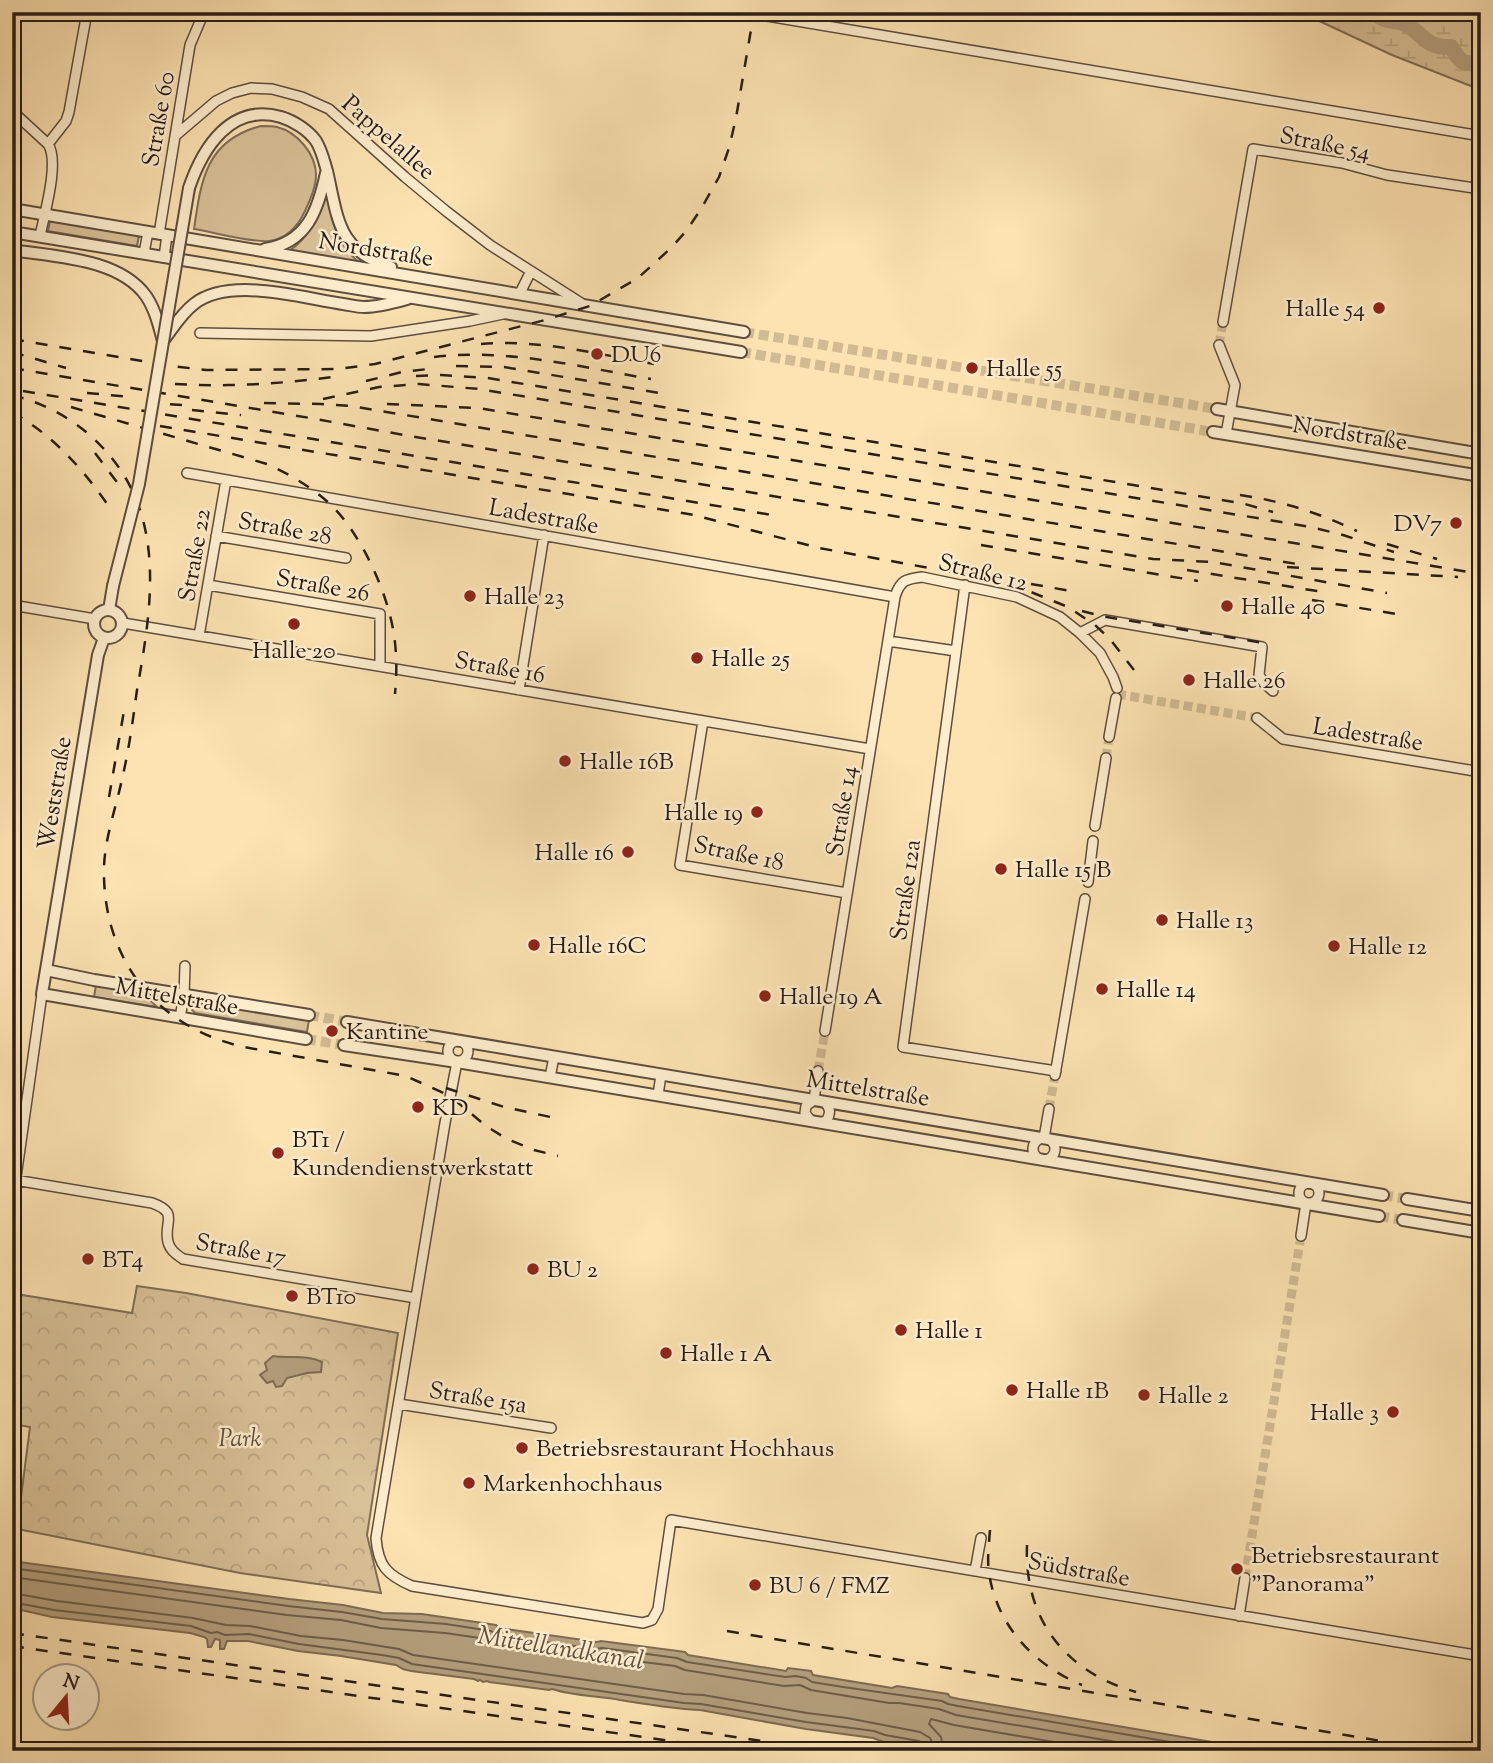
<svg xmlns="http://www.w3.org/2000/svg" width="1493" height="1763" font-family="'Sorts Mill Goudy',serif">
	<defs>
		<pattern id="wetland-marsh" width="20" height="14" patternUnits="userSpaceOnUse" patternTransform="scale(1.75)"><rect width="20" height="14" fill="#d9c198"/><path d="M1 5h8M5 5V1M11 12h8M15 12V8" fill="none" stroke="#baa582"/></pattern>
		<pattern id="park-crowns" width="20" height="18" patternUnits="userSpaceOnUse" patternTransform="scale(1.75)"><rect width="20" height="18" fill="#d9c198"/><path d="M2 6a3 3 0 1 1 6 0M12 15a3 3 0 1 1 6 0" fill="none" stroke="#baa582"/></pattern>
	</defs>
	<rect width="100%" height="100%" fill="#fde3b2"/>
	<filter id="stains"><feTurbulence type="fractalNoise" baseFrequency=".00286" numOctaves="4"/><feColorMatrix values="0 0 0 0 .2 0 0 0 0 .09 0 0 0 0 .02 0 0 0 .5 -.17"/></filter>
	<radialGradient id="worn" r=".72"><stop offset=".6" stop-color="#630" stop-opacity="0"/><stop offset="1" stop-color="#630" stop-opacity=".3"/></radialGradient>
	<path fill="#d9c198" stroke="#806e58" stroke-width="2" d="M261,126C266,126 272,126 277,127C297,132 316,154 316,175C316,187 310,200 305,211C298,226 287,239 269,241C252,243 213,232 194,229C201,180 206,140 261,126Z
		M327,191C331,219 336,244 360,263L290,250C311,237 318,213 327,191Z
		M50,221L139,235L137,246L48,231Z
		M96,985L143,993L157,1007L94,997Z
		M197,1002L309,1020L307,1032L195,1013L192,1010L193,1005Z
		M12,1737L29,1746L44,1751H12Z"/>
	<path fill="url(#wetland-marsh)" stroke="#806e58" stroke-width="2" d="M1300,12H1481V90L1392,55Z"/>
	<path fill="url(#park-crowns)" stroke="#806e58" stroke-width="2" d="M137,1286L186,1293L398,1333L367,1535L381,1593L240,1573L17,1529L30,1427L12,1424V1325L16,1294L132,1313Z"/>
	<path fill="#b59f7d" stroke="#7d6b54" stroke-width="2" d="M273,1356C290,1359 306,1354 322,1362L321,1372L307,1373L287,1378L282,1386L276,1387L273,1381L267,1383L260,1375L267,1370L265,1363Z
		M12,1561L289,1599L343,1605L383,1613L422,1614L496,1625L499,1628L597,1642L601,1641L678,1651L685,1652L688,1655L786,1671L788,1668L811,1671L813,1675L892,1688L897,1686L948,1694L950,1697L959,1699L1265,1751H935L884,1742L873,1738L806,1729L700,1710C675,1709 646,1704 620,1700C599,1696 573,1696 552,1689L549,1690L489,1682L487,1681L483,1682L480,1680L478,1681L474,1679L411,1671L403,1669L396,1665L341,1656L298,1651L248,1641H227L224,1649H220V1640L215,1639L211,1647H208L207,1639L204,1637L190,1633L52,1617L12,1608Z"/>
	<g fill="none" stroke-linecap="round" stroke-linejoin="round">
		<path stroke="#6e5e4a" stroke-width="2" d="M12,1568L288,1606L342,1612L382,1619L446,1624L491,1631L498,1635L595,1649L602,1648L677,1658L687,1662L785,1677L796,1676L806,1678L812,1682L843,1687L942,1701L948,1704L958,1706L1223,1751
			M12,1577L287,1615L341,1620L381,1628L445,1633L487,1639L497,1644L594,1657H603L675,1666L685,1670L784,1686L800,1685L811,1690L889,1703H899L939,1709L956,1715L1170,1751
			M12,1593L57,1601L193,1618L226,1625L250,1626L301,1636L343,1640L399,1649L413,1655L684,1694L703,1695L807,1713L847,1718L920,1732L930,1738L933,1744L934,1751
			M12,1602L54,1610L191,1626L211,1633L217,1632L225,1635L249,1634L299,1644L382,1655L399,1658L412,1664L684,1703L701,1704L806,1722L874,1731L885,1735L919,1741L924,1744L925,1751
			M944,1751L941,1737L929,1724L931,1719L954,1725L1107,1751"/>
		<path stroke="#b59f7d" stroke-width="16" d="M1374,12C1386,22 1387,19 1400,22C1422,28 1420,48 1451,47C1460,62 1463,65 1481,63"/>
		<path stroke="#d2bb93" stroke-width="9" stroke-dasharray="9 4.5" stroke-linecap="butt" d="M1219,345L1223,322
			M1117,694L1257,718
			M1106,758L1109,737
			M818,1071L825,1031
			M1049,1109L1055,1075
			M1245,1578L1301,1236"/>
		<path stroke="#d2bb93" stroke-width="10" stroke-dasharray="10 5" stroke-linecap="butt" d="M744,332L1217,409
			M741,352L1213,432
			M309,1015L347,1022
			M306,1039L344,1045
			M1383,1195L1407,1199
			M1379,1216L1403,1220"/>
		<defs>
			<path id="minor" d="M761,15L1481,136
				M12,111L48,144C60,162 44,215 40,236
				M175,136L216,101L232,93L251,88L272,89L302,97L329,109L405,177L446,211L490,245L581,303
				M48,144L66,121L69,112L87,12
				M159,234L190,45L204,12
				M144,253L148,232
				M164,257L167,235
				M520,293L531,271
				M1223,322L1253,149L1342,163L1387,175L1481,189
				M200,333L371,336L470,321L503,314
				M1219,345L1235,385L1226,434
				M187,473L895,597
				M216,536L346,558
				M208,585L380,614V666
				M965,585L903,1047L1056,1071
				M12,605L95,619
				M123,623L870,749
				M1080,633L1105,620L1262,647L1259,675L1264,683L1273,691
				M199,636L226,480
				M888,641L956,651
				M519,690L544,535
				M1257,718L1283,739L1481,772
				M703,721L680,865L847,893
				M1109,737L1116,698
				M1095,826L1106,758
				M1088,882L1093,841
				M180,1018L184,995L185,966
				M825,1031L895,597C900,580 906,579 922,577L1017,597L1060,617L1080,633L1100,653L1113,677L1117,688
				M448 1051a10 10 0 1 1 20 0a10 10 0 1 1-20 0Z
				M457,1062L445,1123L376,1538C378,1566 387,1575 412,1586L643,1623L652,1620L658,1609L671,1520L1481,1656
				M1055,1075L1085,899
				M550,1077L554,1057
				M658,1095L661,1075
				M811,1121L805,1113L806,1106L814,1100L818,1071
				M821,1123L827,1120C831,1112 830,1109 825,1102
				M1044,1138L1049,1109
				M1033 1149a11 11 0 1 1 22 0a11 11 0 1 1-22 0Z
				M15,1180L152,1203C180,1213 163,1222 168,1242C170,1250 176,1254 183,1259L416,1298
				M1299 1193a10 10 0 1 1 20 0a10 10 0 1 1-20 0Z
				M12,1205L42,994
				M1301,1236L1306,1203
				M399,1404L551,1428
				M975,1571L981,1538
				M1239,1616L1245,1578"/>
			<path id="tertiary" d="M189,188C203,147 231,103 281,117C294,121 308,130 316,141C322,151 324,161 327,171C338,218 337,251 391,267
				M12,209L744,332
				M12,232L741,352
				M265,249C307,243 318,210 326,173
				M12,250C55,257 119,258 146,296C155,309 159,326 163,341
				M163,341C173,328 181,314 194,304C230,276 301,298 343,304C350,305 357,307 364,307C378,307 393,303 407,299
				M1217,409L1481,454
				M1213,432L1481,476
				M94 624a14 14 0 1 1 28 0a14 14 0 1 1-28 0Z
				M109,610L113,586
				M104,638L98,655L42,994L306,1039
				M46,970L94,980L309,1015
				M347,1022L1383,1195
				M344,1045L457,1062L1379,1216
				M1407,1199L1481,1211
				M1403,1220L1481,1233"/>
		</defs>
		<use href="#minor" stroke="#5d4e3e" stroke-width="12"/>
		<use href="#tertiary" stroke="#5d4e3e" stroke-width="14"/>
		<use href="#minor" stroke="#feedcd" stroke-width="9"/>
		<use href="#tertiary" stroke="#feedcd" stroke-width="10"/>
		<path stroke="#281c17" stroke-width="2.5" stroke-dasharray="12 12" stroke-linecap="butt" d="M12,339L171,366L206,370L339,369L375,364L545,320L590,306L638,278L671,248L687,230L701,209L719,177L729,148L736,118L754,12
			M481,344C539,339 597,354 654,364
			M12,352L66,368
			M434,357C507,348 580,367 651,379
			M456,366L504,367L660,393
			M12,368L310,418L404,435L1153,559L1213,562L1387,593
			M416,376L441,375L488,378L1187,494L1245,504L1273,512
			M366,381L402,372L428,369
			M151,382C211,388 273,385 332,377
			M23,391L772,515
			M87,393L131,397
			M12,395C47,404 78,421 103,448C167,516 152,606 137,690C133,719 129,750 122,779C116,808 105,837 104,867C102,958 155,1027 244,1047L406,1076L450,1096L486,1126L507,1139L534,1150L558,1156
			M323,399L379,387L419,384L479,389L1311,527L1343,535L1394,552
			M146,403L183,405
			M264,403L321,404L351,406L1297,564
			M387,404L478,408L1481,574
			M71,407L267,464C291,475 315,489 334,508C362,537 386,590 393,629C397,651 397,672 395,694
			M192,410L241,415
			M12,412C54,436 83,469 110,508
			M160,426L694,515L819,548L979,577L1026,590L1068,607L1095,625L1110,639L1134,670
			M95,453L123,490
			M1240,495C1282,501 1319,513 1357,531
			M1387,544L1437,559
			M981,545L1198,581
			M1287,567L1458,577
			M1187,570L1329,593
			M1031,584L1077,592
			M1312,600L1402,615
			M1082,611L1101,616L1264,643
			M109,797L124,711
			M446,1088L504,1107L555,1118
			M990,1530C989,1544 987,1559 989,1573C997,1626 1034,1665 1082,1685
			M1027,1545C1024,1619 1065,1672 1136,1692
			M727,1631L1441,1751
			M12,1633L832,1751
			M12,1646L740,1751
			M1431,1742L1480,1751"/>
		<defs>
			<path id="tertiary-bridge" d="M113,586L139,484L189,188"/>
		</defs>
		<use href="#tertiary-bridge" stroke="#5d4e3e" stroke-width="14" stroke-linecap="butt"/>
		<use href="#tertiary-bridge" stroke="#feedcd" stroke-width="10"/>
	</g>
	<g fill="#8f2418" stroke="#feedcd" stroke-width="2.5">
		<circle cx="1379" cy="308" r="7"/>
		<circle cx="597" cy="354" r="7"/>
		<circle cx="972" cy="368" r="7"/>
		<circle cx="1456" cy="523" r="7"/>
		<circle cx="470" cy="596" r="7"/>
		<circle cx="1227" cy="606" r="7"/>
		<circle cx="294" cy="624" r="7"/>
		<circle cx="697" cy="658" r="7"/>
		<circle cx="1189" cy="680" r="7"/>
		<circle cx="565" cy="761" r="7"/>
		<circle cx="757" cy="812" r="7"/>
		<circle cx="628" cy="852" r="7"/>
		<circle cx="1001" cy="869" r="7"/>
		<circle cx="1162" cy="920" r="7"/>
		<circle cx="534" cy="945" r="7"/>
		<circle cx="1334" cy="946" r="7"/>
		<circle cx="1102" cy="989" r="7"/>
		<circle cx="765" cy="996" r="7"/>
		<circle cx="332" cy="1031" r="7"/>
		<circle cx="418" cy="1107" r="7"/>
		<circle cx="278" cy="1153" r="7"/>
		<circle cx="88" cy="1259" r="7"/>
		<circle cx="533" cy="1269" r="7"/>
		<circle cx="292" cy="1296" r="7"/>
		<circle cx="901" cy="1330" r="7"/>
		<circle cx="666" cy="1353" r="7"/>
		<circle cx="1012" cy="1390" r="7"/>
		<circle cx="1144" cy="1395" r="7"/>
		<circle cx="1393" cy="1412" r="7"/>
		<circle cx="522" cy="1448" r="7"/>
		<circle cx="469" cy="1483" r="7"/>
		<circle cx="1237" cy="1569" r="7"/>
		<circle cx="755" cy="1585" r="7"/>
	</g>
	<g text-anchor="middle" stroke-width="5" stroke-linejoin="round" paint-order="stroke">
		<g font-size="24" fill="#281c17" stroke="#feedcd">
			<text transform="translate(158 119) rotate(-80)" y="8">Straße 60</text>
			<text transform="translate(389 137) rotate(41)" y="8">Pappelallee</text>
			<text transform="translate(1325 143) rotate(11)" y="8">Straße 54</text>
			<text transform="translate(376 249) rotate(9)" y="8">Nordstraße</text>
			<text transform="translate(1350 433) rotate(9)" y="8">Nordstraße</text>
			<text transform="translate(544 516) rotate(10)" y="8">Ladestraße</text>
			<text transform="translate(285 528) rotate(10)" y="8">Straße 28</text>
			<text transform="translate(194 555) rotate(-80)" y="8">Straße 22</text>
			<text transform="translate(983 572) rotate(14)" y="8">Straße 12</text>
			<text transform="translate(323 585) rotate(10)" y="8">Straße 26</text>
			<text transform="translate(500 667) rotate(10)" y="8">Straße 16</text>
			<text transform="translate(1368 734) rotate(9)" y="8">Ladestraße</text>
			<text transform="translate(54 793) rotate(-81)" y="8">Weststraße</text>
			<text transform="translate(841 811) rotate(-81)" y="8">Straße 14</text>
			<text transform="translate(739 853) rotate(12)" y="8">Straße 18</text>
			<text transform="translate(905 890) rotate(-82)" y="8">Straße 12a</text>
			<text transform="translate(177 996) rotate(10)" y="8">Mittelstraße</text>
			<text transform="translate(868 1088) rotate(9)" y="8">Mittelstraße</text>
			<text transform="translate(241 1249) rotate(10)" y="8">Straße 17</text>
			<text transform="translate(478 1397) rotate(9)" y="8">Straße 15a</text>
			<text transform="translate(1079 1569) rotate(10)" y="8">Südstraße</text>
		</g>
		<g font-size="24" fill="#281c17" stroke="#feedcd" text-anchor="start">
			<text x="1365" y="316" text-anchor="end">Halle 54</text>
			<text x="611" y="362">DU6</text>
			<text x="986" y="376">Halle 55</text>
			<text x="1442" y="531" text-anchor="end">DV7</text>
			<text x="484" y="604">Halle 23</text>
			<text x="1241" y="614">Halle 40</text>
			<text x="294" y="658" text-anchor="middle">Halle 20</text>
			<text x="711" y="666">Halle 25</text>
			<text x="1203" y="688">Halle 26</text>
			<text x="579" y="769">Halle 16B</text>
			<text x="743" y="820" text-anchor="end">Halle 19</text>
			<text x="614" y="860" text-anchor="end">Halle 16</text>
			<text x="1015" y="877">Halle 15 B</text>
			<text x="1176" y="928">Halle 13</text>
			<text x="548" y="953">Halle 16C</text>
			<text x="1348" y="954">Halle 12</text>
			<text x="1116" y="997">Halle 14</text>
			<text x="779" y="1004">Halle 19 A</text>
			<text x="346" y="1039">Kantine</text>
			<text x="432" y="1115">KD</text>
			<text x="292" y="1147">BT1 /<tspan x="292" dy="28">Kundendienstwerkstatt</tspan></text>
			<text x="102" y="1267">BT4</text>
			<text x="547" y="1277">BU 2</text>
			<text x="306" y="1304">BT10</text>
			<text x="915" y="1338">Halle 1</text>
			<text x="680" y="1361">Halle 1 A</text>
			<text x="1026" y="1398">Halle 1B</text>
			<text x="1158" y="1403">Halle 2</text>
			<text x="1379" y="1420" text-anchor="end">Halle 3</text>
			<text x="536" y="1456">Betriebsrestaurant Hochhaus</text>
			<text x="483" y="1491">Markenhochhaus</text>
			<text x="1251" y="1563">Betriebsrestaurant<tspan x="1251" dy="28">"Panorama"</tspan></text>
			<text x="769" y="1593">BU 6 / FMZ</text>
		</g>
		<g font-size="24" font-style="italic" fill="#5d4e3e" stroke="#feedcd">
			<text x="240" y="1446">Park</text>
		</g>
		<g font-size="26" font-style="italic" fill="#605040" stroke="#feedcd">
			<text transform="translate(561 1647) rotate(9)" y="9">Mittellandkanal</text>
		</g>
	</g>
	<rect width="1493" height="1763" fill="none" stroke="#fde3b2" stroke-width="42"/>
	<rect x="14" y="14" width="1465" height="1735" fill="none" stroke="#281c17" stroke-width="3.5"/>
	<rect x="21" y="21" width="1451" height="1721" fill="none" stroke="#281c17" stroke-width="2"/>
	<g transform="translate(66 1697) rotate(18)"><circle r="33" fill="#feedcd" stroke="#a89984" stroke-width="2"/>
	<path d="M0-5L12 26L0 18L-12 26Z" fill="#8f2418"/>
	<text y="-10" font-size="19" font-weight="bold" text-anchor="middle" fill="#281c17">N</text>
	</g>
	<rect width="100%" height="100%" filter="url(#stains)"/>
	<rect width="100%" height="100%" fill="url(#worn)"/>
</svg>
